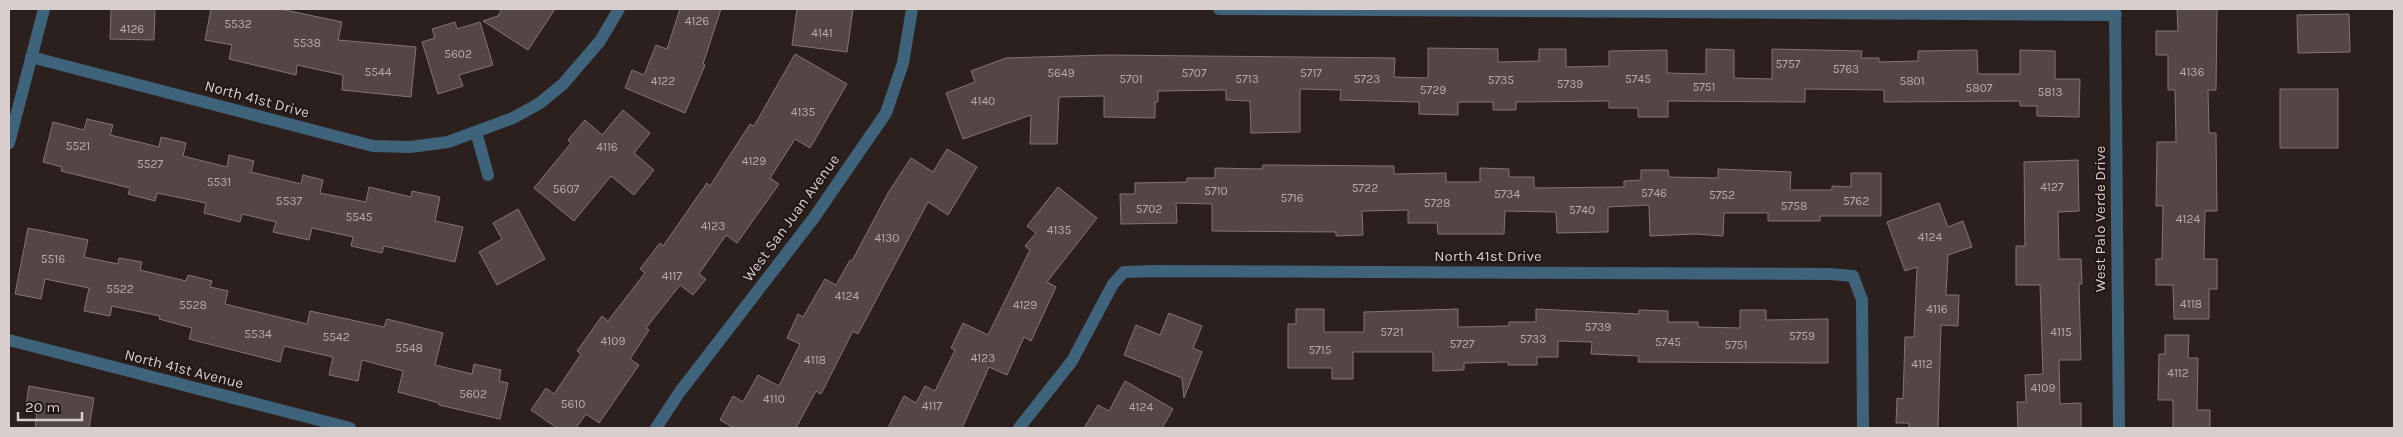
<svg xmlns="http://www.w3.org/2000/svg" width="2403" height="437" font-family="Karla,sans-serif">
	<rect width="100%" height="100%" fill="#2b201e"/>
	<path fill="#534644" stroke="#837572" d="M111,9H155L154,40L110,39Z
		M211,9H280L342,22L338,40L416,47L411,97L342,90L343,75L297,65L296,75L229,59L232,45L205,40Z
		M502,9H555L528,50L483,21L498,16Z
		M680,9H721L703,64L705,65L685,113L625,88L632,70L644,75L656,45L667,49Z
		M797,9H853L847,52L792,45Z
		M2177,9H2217L2216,90H2208L2209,133H2216L2217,211H2205L2204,259H2217V289H2209V319H2174L2173,285H2156V259H2162L2163,206H2156L2157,142H2176L2175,90H2168V55H2156V31H2178Z
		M2349,14L2350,52L2298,53L2297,15Z
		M455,22L457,29L480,22L493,65L459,75L463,86L438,94L422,42L435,38L432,29Z
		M1428,48L1498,49V62L1539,61V49H1566V67L1609,66V51L1667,50V73L1706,74V49L1734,50V78L1772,79V49L1862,51L1861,58H1879V62L1918,61V51L1977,50L1978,74H2020V50L2055,51V79H2080L2079,117L2037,116V106H2020V101L1884,102V90L1805,89V102L1668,101V117H1638V108H1609V101L1516,102V110H1493V102H1458V115L1419,114V102L1340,100L1341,90L1300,89V132L1251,133L1250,101L1226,100V90L1158,91V102H1155V118L1104,117V96L1059,97L1057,144H1030L1031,115L963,139L946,93L975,82L971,71L1006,58L1105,55L1395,58L1394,77L1428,78Z
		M795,54L847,84L810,148L795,139L770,178L779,184L737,243L726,235L699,274L706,279L693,295L680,285L646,328L649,330L630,359L639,365L599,423L586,414L576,428H557L531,410L546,388L554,394L581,354L577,351L602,316L608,321L645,273L640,269L660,243L663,246L707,183L710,186L750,124L754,126Z
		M2280,89H2338V148H2280Z
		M623,110L650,133L634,153L654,170L634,195L611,176L574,221L534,188L571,143L568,140L585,120L602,135Z
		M87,119L113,125L110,135L159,147L161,137L186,143L183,156L227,167L229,155L254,161L251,172L301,184L303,175L323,180L320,193L366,202L369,187L411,197L412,191L440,197L435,221L463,227L455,262L384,246L382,253L351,246L353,237L312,228L309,240L273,232L276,222L242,214L240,222L204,213L206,203L157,193L155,201L128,194L130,188L61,171L62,167L43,162L53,122L84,130Z
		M947,149L977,167L948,215L928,202L858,334L853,331L821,394L816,391L796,428H734L720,420L733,396L743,402L758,375L779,386L800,344L787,338L798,314L803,317L825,279L836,285L850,260L852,261L888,193L911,158L933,172Z
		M2078,160L2079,211L2058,212L2059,259H2081L2082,284H2079L2081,360H2059L2060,404L2081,403V428H2018L2017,402H2026L2025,375L2043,374L2040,285H2016V246H2025L2024,162Z
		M1263,165L1394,166V174L1446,173V182H1480V168L1509,169V177H1534V188L1624,187V181L1641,180V170H1668L1669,177L1718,178V169L1791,172L1790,190H1832V186L1851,187V173H1881V216H1820V221H1768V213H1724L1723,236L1696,234L1650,236L1649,205L1608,207V232L1557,233L1556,212L1505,211L1504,234H1438L1437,223H1408V210L1362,211L1363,235L1336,236V232L1212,231V204L1176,203L1177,223L1121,224L1120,194H1135V183L1187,182V178H1215V168L1262,169Z
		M1058,187L1097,218L1047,282L1056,287L1031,341L1024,337L1007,375L989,367L962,428H888L904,396L916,403L925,386L935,391L955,350L951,348L963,323L988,335L1030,250L1025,246L1036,233L1027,226Z
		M1939,203L1948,227L1963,221L1972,247L1948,255L1946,295H1959L1958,326L1941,325L1938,428H1909V423H1896L1897,398L1903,399L1905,337H1914L1917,267L1905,271L1887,222Z
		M518,209L545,259L497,285L479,252L502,239L493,223Z
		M28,228L88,240L84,257L118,264L119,258L142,262L140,270L186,281L188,275L212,281L210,287L228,291L225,304L307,324L310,311L384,327L387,319L443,333L435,365L472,374L474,364L501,370L499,381L508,383L500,419L439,405V403L398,392L403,371L362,360L358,381L329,375L333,357L284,346L280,362L189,339L192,328L159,319L160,316L112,306L110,316L84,311L89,288L45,279L41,299L15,294Z
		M1296,309H1324V332H1364V312L1458,309V327L1509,326V322H1536V309L1639,314V310L1668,311V322H1698V327L1740,328V310H1766V320L1828,319V363L1638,362L1639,356L1591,354L1592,342L1558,341V357H1537V365H1508V362L1464,363V370L1433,371V352H1353V379H1332V368H1288V324H1296Z
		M1169,313L1202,326L1193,348L1202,352L1184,398L1182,378L1124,355L1136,325L1160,335Z
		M2165,335H2189L2188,358H2198L2197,410H2210V428H2173V400H2158L2159,354H2165Z
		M1125,381L1173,409L1162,428H1084L1098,405L1109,411Z
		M29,386L94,398L89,428H35L37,414L25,412Z"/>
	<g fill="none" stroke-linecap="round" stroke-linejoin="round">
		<path stroke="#40637c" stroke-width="12" d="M1219,9L2116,15
			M2115,9L2119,428
			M31,57L373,146L410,147L448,142L513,118L540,103L563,84L600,41L619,9
			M476,132L488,175
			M9,143L44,9
			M9,340L350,428
			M656,428L679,393L813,219L886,113L903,63L912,9
			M1019,428L1072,361L1113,284L1124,272L1152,271L1829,274L1853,276L1862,300L1863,428"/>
	</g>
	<g text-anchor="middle" stroke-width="4" stroke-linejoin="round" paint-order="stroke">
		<g font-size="12" fill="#b6adac">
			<text x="697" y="25">4126</text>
			<text x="238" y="28">5532</text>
			<text x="132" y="33">4126</text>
			<text x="822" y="37">4141</text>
			<text x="307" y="47">5538</text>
			<text x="458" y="58">5602</text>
			<text x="1788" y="68">5757</text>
			<text x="1846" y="73">5763</text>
			<text x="378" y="76">5544</text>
			<text x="2192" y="76">4136</text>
			<text x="1061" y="77">5649</text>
			<text x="1194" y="77">5707</text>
			<text x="1311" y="77">5717</text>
			<text x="1131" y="83">5701</text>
			<text x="1247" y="83">5713</text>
			<text x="1367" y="83">5723</text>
			<text x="1638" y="83">5745</text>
			<text x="1501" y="84">5735</text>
			<text x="663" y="85">4122</text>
			<text x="1912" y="85">5801</text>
			<text x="1570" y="88">5739</text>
			<text x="1704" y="91">5751</text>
			<text x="1979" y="92">5807</text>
			<text x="1433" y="94">5729</text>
			<text x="2050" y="96">5813</text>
			<text x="983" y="105">4140</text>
			<text x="803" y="116">4135</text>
			<text x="78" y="150">5521</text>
			<text x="607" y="151">4116</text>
			<text x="754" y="165">4129</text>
			<text x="150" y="168">5527</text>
			<text x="219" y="186">5531</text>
			<text x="2052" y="191">4127</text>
			<text x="1365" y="192">5722</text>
			<text x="566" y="193">5607</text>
			<text x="1216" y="195">5710</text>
			<text x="1654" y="197">5746</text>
			<text x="1507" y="198">5734</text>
			<text x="1722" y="199">5752</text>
			<text x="1292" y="202">5716</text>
			<text x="289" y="205">5537</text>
			<text x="1856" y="205">5762</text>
			<text x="1437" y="207">5728</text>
			<text x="1794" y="210">5758</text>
			<text x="1149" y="213">5702</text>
			<text x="1582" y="214">5740</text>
			<text x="359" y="221">5545</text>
			<text x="2188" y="223">4124</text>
			<text x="713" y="230">4123</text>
			<text x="1059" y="234">4135</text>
			<text x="1930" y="241">4124</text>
			<text x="887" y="242">4130</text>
			<text x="53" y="263">5516</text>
			<text x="672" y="280">4117</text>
			<text x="120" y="293">5522</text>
			<text x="847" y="300">4124</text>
			<text x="2191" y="308">4118</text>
			<text x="193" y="309">5528</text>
			<text x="1025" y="309">4129</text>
			<text x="1937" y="313">4116</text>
			<text x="1598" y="331">5739</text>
			<text x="1392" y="336">5721</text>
			<text x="2061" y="336">4115</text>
			<text x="258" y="338">5534</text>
			<text x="1802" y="340">5759</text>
			<text x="336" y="341">5542</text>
			<text x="1533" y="343">5733</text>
			<text x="613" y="345">4109</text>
			<text x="1668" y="346">5745</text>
			<text x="1462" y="348">5727</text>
			<text x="1736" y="349">5751</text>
			<text x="409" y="352">5548</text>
			<text x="1320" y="354">5715</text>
			<text x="983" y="362">4123</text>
			<text x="815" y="364">4118</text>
			<text x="1922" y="368">4112</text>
			<text x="2178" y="377">4112</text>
			<text x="2043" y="392">4109</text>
			<text x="473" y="398">5602</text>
			<text x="774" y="403">4110</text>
			<text x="573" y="408">5610</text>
			<text x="932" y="410">4117</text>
			<text x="1141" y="411">4124</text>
		</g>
		<g font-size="15" fill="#d7cfce" stroke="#211715">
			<text transform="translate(257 99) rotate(15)" y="5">North 41st Drive</text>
			<text transform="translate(791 218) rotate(-54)" y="5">West San Juan Avenue</text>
			<text transform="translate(2100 219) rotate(-90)" y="5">West Palo Verde Drive</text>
			<text x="1488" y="261">North 41st Drive</text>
			<text transform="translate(184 369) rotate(14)" y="5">North 41st Avenue</text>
		</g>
	</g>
	<rect width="2403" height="437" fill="none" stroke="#d7cfce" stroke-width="20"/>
	<path d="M18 412v8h64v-8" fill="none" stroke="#d7cfce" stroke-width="2.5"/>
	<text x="25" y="412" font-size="15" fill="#d7cfce" stroke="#211715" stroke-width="4" paint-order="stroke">20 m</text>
</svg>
